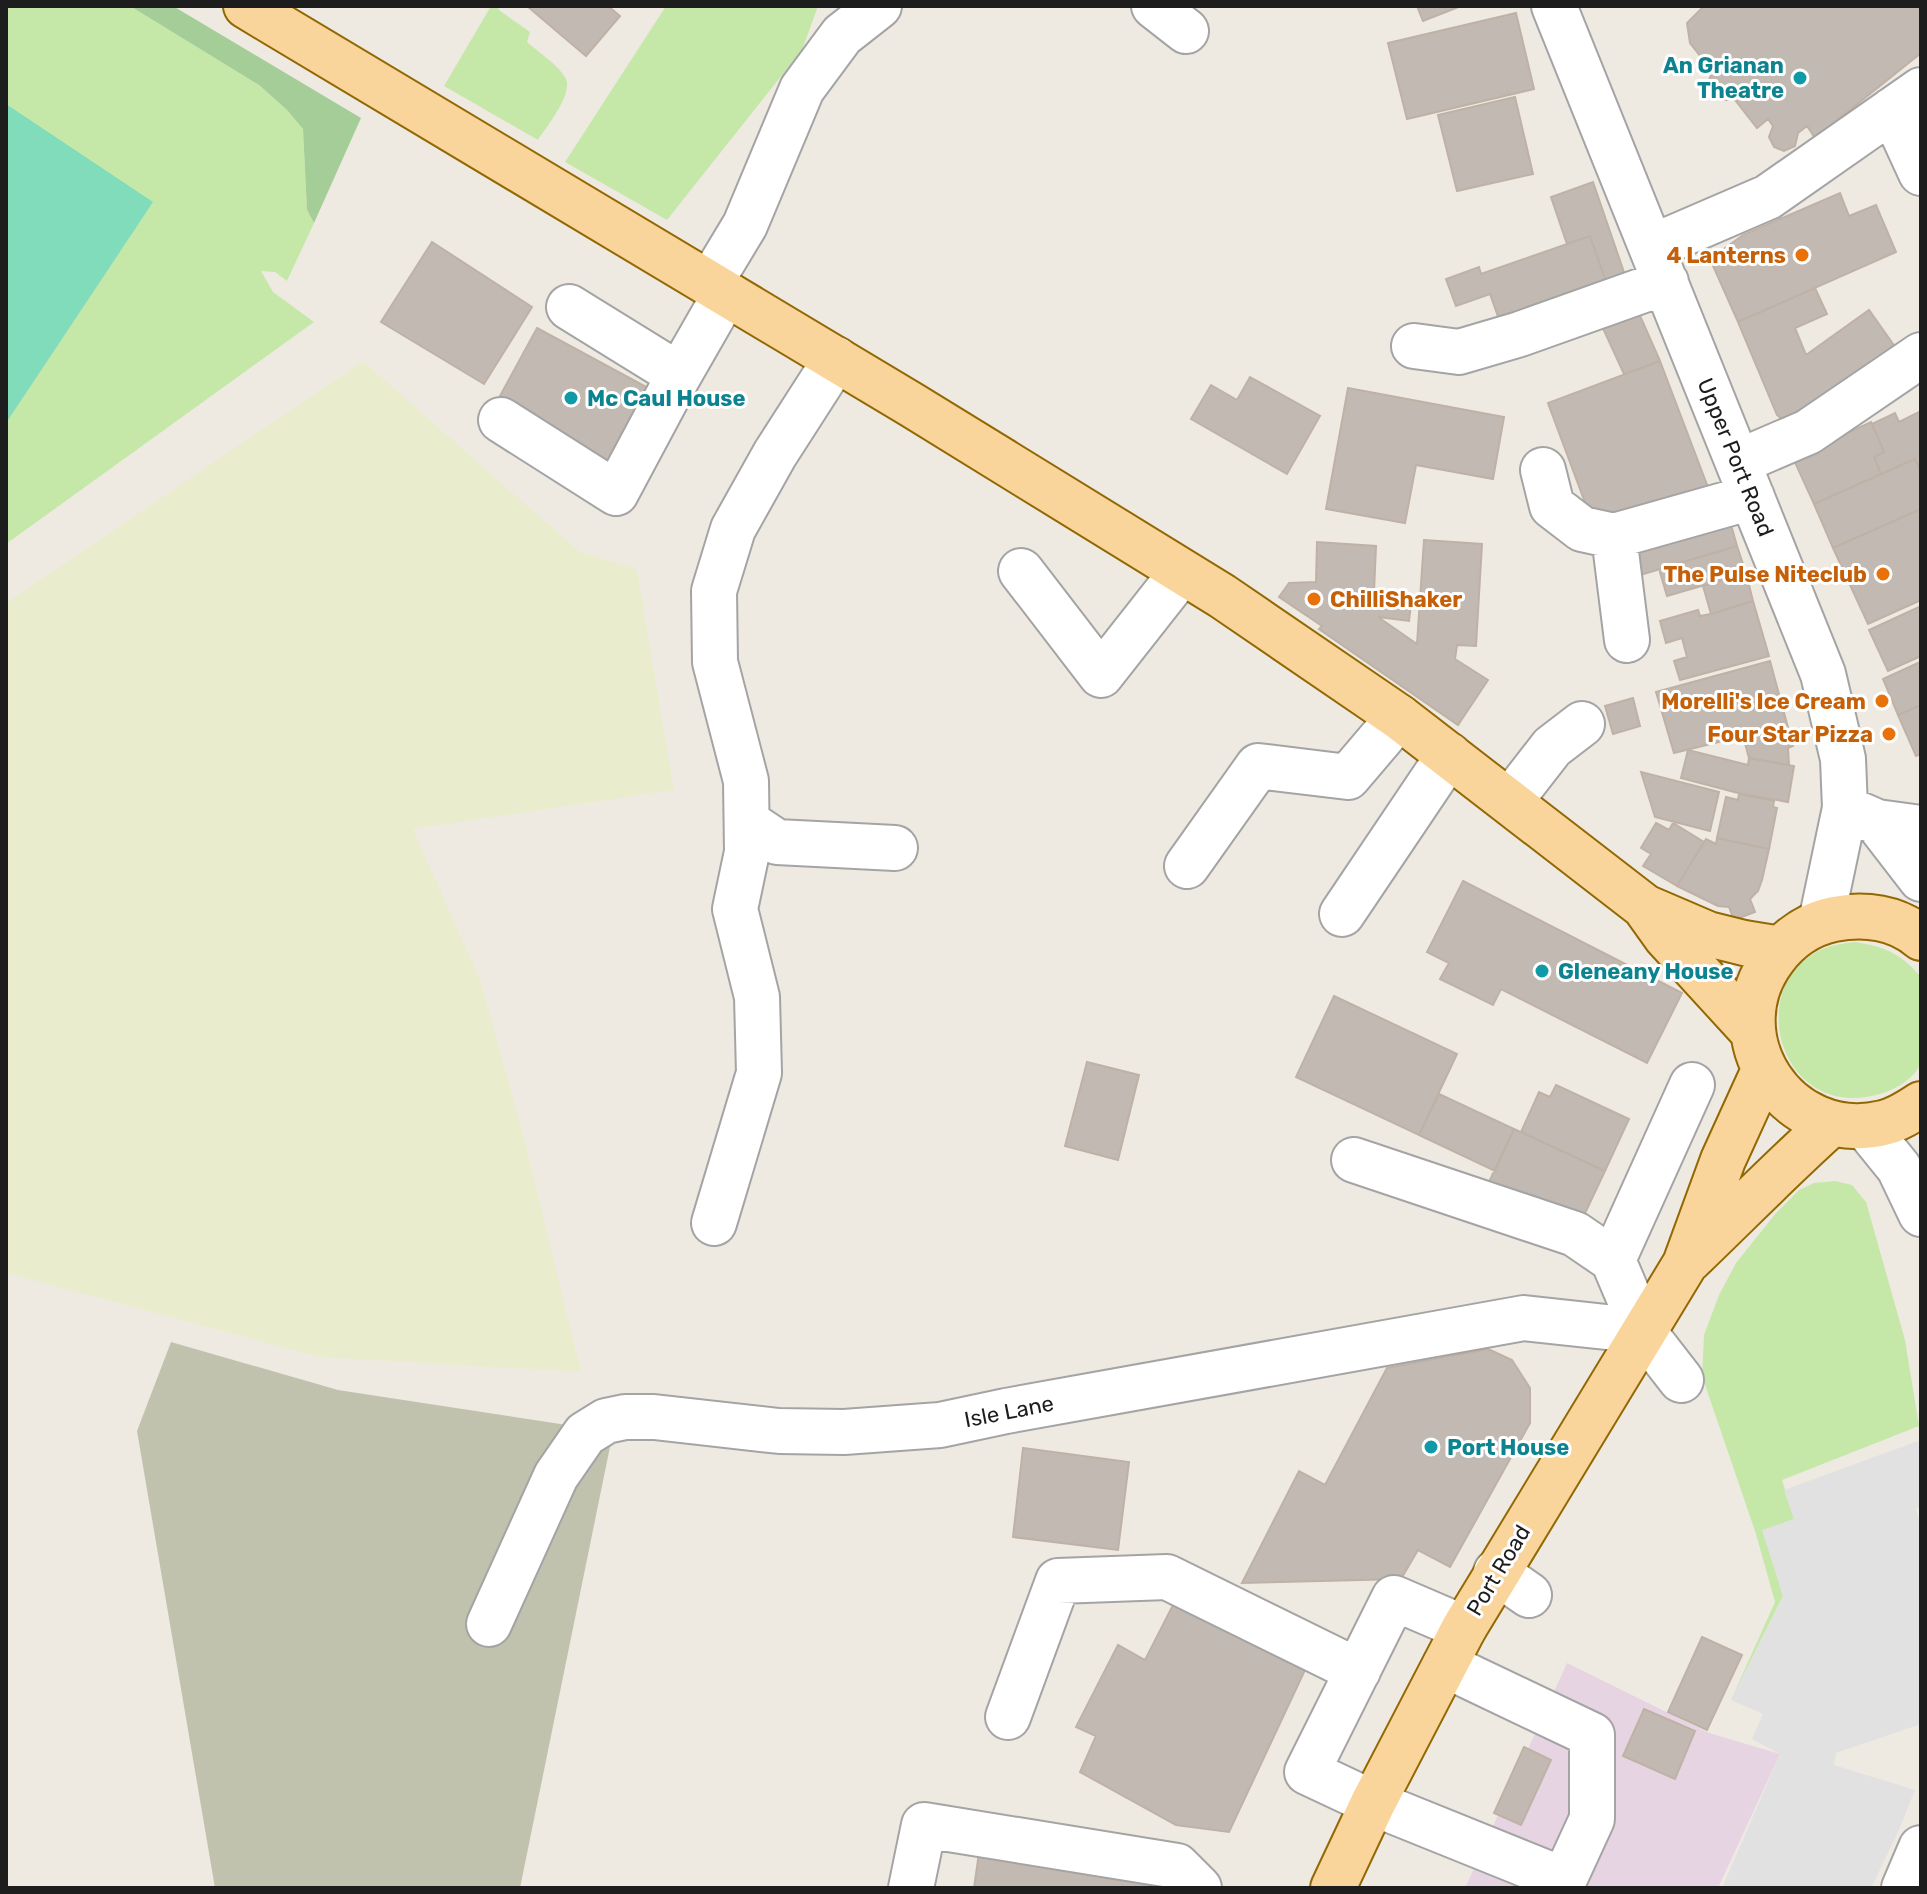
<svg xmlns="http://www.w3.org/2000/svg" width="1927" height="1894" font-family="Rubik,sans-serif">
	<rect width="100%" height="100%" fill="#eeeae2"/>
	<path fill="#e7d4e3" d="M1567,1663L1709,1733L1780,1754L1718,1888H1465Z"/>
	<path fill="#c1c2ae" d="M171,1342L338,1390L613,1432L520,1888H215L137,1431Z"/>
	<path fill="#e9edce" d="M363,361L580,552L637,569L674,790L413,829L481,982L524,1138L581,1372L319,1357L6,1273V603Z"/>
	<path fill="#c5e8a9" d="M6,6H130L259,85L287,110L303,129L307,210L314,223L287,281L275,272L261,271L273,292L314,322L6,544Z
		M491,6H498L499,10L530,32L527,42C538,52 557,64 565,77C575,92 547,126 538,140L444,86Z
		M666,6H818L802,50L667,220L565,162Z
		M1855,942C1886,947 1900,953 1921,977C1921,994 1925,1052 1920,1064C1915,1078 1896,1089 1883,1093C1777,1127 1738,975 1831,946C1838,944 1847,943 1855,942Z
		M1835,1181L1852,1185L1866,1202L1905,1340L1919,1426L1782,1480L1794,1519L1763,1531L1783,1596L1731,1700L1775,1602L1756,1534L1702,1376L1704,1335L1719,1295L1736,1263L1776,1213L1799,1190L1814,1183Z"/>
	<path fill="#a5cd98" d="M130,6H173L361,118L314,223L307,210L303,129L287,110L259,85Z"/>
	<path fill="#81dcbc" d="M6,104L153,202L6,423Z"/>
	<path fill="#e1e1e1" d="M1918,1441L1921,1449V1507L1916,1509L1921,1527V1724L1836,1753L1834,1765L1915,1790L1898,1832L1871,1888H1722L1780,1754L1752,1739L1763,1714L1731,1700L1783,1596L1762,1530L1794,1519L1784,1490Z"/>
	<path fill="#c2bab2" stroke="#bfb1a5" stroke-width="2" d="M527,6H608L620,16L586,56Z
		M1417,6H1461L1423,21Z
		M1704,6H1921V53L1815,138L1807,126L1798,133L1795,146L1784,151L1774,147L1769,137L1773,126L1768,119L1757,128L1735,100H1720L1712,92L1709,81L1712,71L1690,43L1687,23Z
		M1516,13L1534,89L1407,119L1388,43Z
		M1515,97L1533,174L1457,191L1438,115Z
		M1593,182L1627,281L1608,287L1590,236L1567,244L1551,197Z
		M1840,193L1849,216L1876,205L1896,252L1738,322L1710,259L1743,235Z
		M1590,236L1608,287L1501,325L1490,294L1456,306L1446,279L1479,267L1481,274Z
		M432,242L532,307L484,384L381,322Z
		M1815,288L1827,314L1795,328L1806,355L1869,310L1898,351L1788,424L1777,415L1738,322Z
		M1637,309L1660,361L1624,374L1601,324Z
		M537,328L648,388L604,468L494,407Z
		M1660,361L1712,498L1657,518L1651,502L1593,524L1548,403Z
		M1250,377L1320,416L1287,474L1191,419L1211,385L1237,400Z
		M1348,388L1504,417L1493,479L1416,465L1405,523L1326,509Z
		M1921,411V473L1915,459L1881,474L1874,457L1884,452L1872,424L1895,413L1899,422Z
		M1871,422L1884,452L1874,457L1881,474L1814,504L1793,458Z
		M1915,459L1921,473V509L1833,548L1814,504Z
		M1921,509V600L1868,624L1833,548Z
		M1728,514L1737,546L1637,576L1627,543Z
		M1424,540L1482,544L1476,646L1457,645L1455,659L1488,680L1458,725L1319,629L1322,626L1279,597L1289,583L1316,582L1317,542L1376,546L1374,592L1412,596L1409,621L1378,617L1417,644Z
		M1737,546L1746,573L1667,596L1659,569Z
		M1746,573L1753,601L1711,614L1703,586Z
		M1753,601L1769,656L1680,680L1674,661L1687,657L1682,638L1666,643L1660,621L1698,610L1700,616L1711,614Z
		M1921,606V656L1888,671L1869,630Z
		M1770,661L1793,746L1788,748L1789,765L1749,758L1743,736L1674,753L1656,692Z
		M1920,662L1921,705L1898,715L1883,679Z
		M1633,698L1640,726L1613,734L1605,706Z
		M1921,705V754L1916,756L1898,715Z
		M1688,750L1748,765L1749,758L1794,766L1788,802L1742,794L1681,778Z
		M1641,772L1719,792L1710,831L1655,817Z
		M1739,794L1774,801L1773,807L1777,808L1769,849L1717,838L1726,797L1738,800Z
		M1656,823L1669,830L1673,823L1704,842L1677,886L1643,866L1651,854L1641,848Z
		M1717,838L1769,849L1762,880L1758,891L1750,899L1755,912L1734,920L1729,907L1718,906L1677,886L1706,839L1716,844Z
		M1463,881L1682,993L1647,1063L1501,989L1493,1005L1440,979L1449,963L1427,952Z
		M1334,996L1457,1054L1419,1135L1296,1077Z
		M1087,1062L1139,1075L1118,1160L1065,1146Z
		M1556,1085L1629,1119L1605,1171L1521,1132L1539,1092L1550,1097Z
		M1439,1094L1514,1129L1495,1171L1419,1135Z
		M1514,1129L1605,1171L1579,1226L1488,1184Z
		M1488,1349L1512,1360L1530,1388V1423L1450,1567L1418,1550L1401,1579L1242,1583L1299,1471L1325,1485L1387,1368Z
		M1023,1448L1129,1462L1118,1550L1013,1537Z
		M1174,1603L1305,1670L1229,1832L1176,1825L1080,1772L1096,1736L1076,1727L1118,1645L1145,1660Z
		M1702,1637L1742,1655L1707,1730L1668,1712Z
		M1644,1709L1695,1731L1675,1779L1623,1756Z
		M1524,1747L1551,1760L1521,1825L1494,1813Z
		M979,1853L1180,1888H974Z"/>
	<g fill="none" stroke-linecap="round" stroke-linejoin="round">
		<defs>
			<path id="minor" d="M1154,6L1186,31
				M1554,6L1823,674L1843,759L1845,808L1821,922
				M1892,110L1921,173
				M1652,247L1768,197L1921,90
				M710,283L745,225L802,89L842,35L879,6
				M569,307L679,375L726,293
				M1414,346L1459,352L1520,334L1666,282
				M501,420L616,493L679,375
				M1738,462L1808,432L1921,355
				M1543,470L1552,506L1582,529L1614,536L1752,497
				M1614,536L1627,640
				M1021,571L1101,675L1182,572
				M1510,801L1552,747L1582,724
				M1845,808L1877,822L1921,828
				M747,822L777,842L895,848
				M1877,822L1921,879
				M1187,866L1258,766L1348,777L1399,717
				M1342,914L1449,755
				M1865,1126L1899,1168L1921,1214
				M1354,1160L1575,1234L1613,1260
				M714,1223L759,1073L757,997L735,909L747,852L746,781L715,662L714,591L733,529L775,454L836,359
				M1681,1380L1643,1331L1613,1260L1692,1085
				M1496,1572L1529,1595
				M489,1624L556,1476L585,1434L606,1421L625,1417H654L779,1431L844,1432L940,1425L1006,1411L1524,1318L1643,1331
				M1445,1665L1592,1735V1819L1564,1880L1373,1803L1307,1772L1394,1598L1464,1628
				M1008,1717L1058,1581L1167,1577L1358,1671
				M911,1888L924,1825L1177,1866L1199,1888
				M1904,1888L1921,1848"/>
			<path id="major" d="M246,6L912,405L1222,596L1399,717L1645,907L1708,934L1744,943L1781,949
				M1646,909L1666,937L1753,1032
				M1921,938C1897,917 1864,913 1834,919C1810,924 1789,938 1774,958C1715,1036 1787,1146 1883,1123C1897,1120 1909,1112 1921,1104
				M1689,1260C1737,1214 1783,1167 1832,1123
				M1333,1888L1373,1803L1464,1628L1685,1264L1723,1160L1764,1070"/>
		</defs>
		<use href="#minor" stroke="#a4a4a4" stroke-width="48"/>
		<use href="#major" stroke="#936803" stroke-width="48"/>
		<use href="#minor" stroke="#fff" stroke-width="44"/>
		<use href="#major" stroke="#fad59b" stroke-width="44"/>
	</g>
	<g fill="#0f9aa8" stroke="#fff" stroke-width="3">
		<circle cx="1800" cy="78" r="8"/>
		<circle cx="571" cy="398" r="8"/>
		<circle cx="1542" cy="971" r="8"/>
		<circle cx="1431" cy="1447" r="8"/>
	</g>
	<g fill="#e8710a" stroke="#fff" stroke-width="3">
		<circle cx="1802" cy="255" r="8"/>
		<circle cx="1883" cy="574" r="8"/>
		<circle cx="1314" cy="599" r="8"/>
		<circle cx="1882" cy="701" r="8"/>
		<circle cx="1889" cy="734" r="8"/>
	</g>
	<g text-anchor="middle" stroke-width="6" stroke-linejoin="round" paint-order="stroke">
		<g font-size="22" font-weight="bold" fill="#0d838f" stroke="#fff" text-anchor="start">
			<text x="1784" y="73" text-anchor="end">An Grianan<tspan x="1784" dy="25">Theatre</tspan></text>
			<text x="587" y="406">Mc Caul House</text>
			<text x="1558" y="979">Gleneany House</text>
			<text x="1447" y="1455">Port House</text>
		</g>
		<g font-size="22" font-weight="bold" fill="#c56008" stroke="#fff" text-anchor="end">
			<text x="1786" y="263">4 Lanterns</text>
			<text x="1867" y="582">The Pulse Niteclub</text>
			<text x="1330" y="607" text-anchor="start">ChilliShaker</text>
			<text x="1866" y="709">Morelli's Ice Cream</text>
			<text x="1873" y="742">Four Star Pizza</text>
		</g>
		<g font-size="22" fill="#1d1d1d" stroke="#fff">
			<text transform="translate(1736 457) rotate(68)" y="8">Upper Port Road</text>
			<text transform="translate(1009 1411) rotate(-11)" y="8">Isle Lane</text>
			<text transform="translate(1498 1570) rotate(-59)" y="8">Port Road</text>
		</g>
	</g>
	<rect width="1927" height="1894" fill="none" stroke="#1d1d1d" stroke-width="16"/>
</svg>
